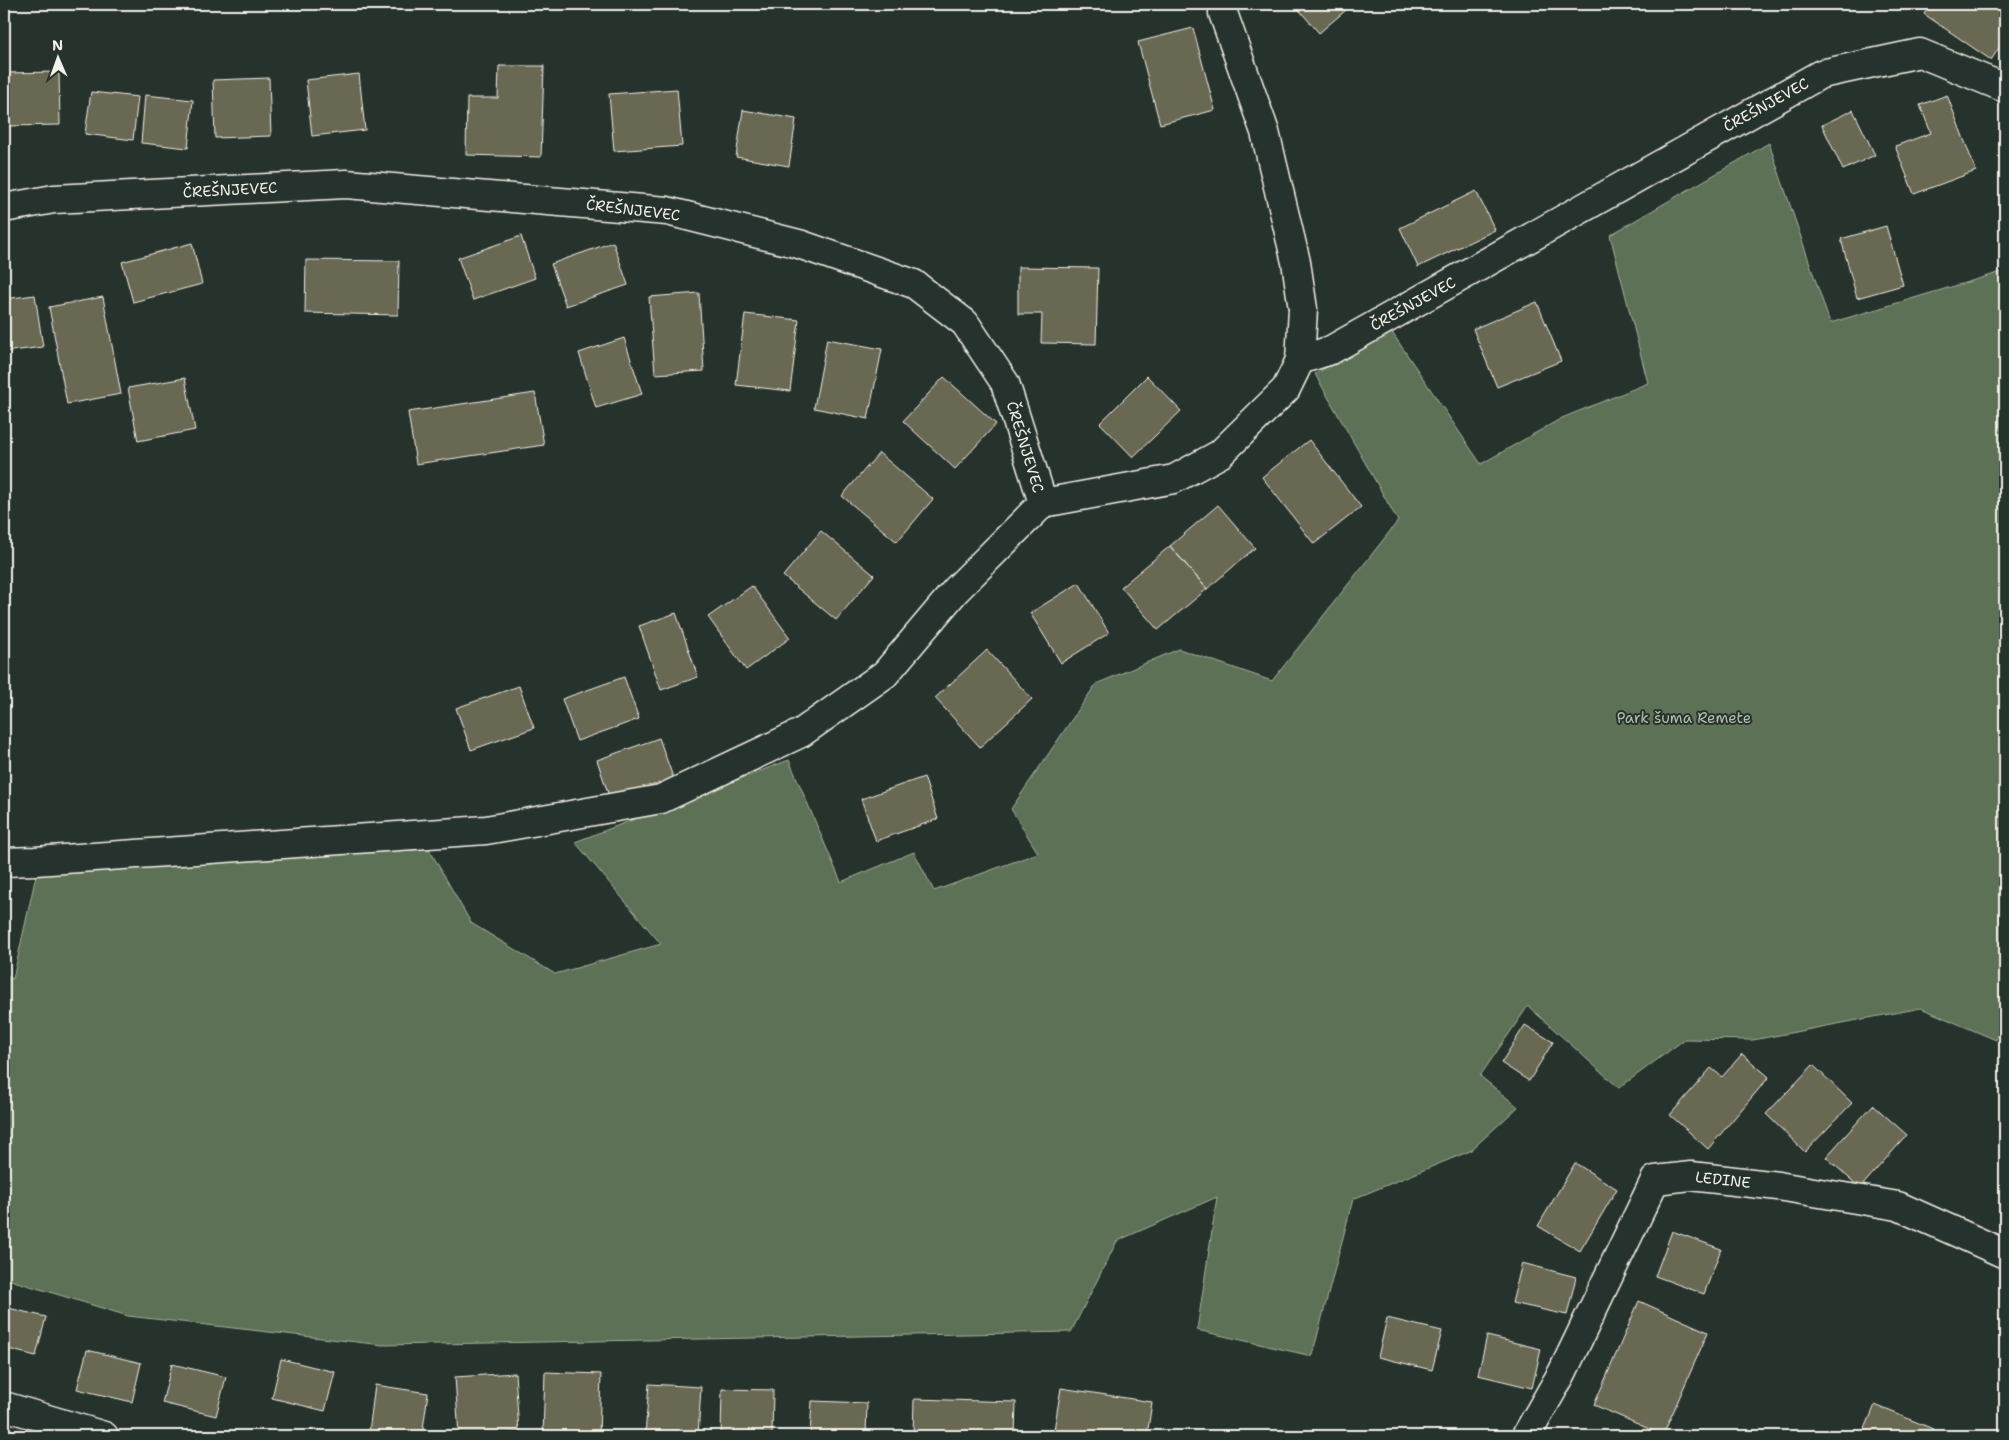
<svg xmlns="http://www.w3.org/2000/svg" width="2009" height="1440" font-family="'Shantell Sans',sans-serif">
	<rect width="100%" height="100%" fill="#26332d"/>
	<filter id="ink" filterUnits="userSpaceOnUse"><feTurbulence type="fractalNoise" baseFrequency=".02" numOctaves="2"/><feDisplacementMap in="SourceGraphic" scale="10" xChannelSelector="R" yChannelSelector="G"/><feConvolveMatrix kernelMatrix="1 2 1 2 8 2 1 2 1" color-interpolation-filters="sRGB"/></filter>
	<g filter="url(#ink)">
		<path fill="#5b7154" stroke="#a8b19e" d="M1769,143L1830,323L2005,271V1019L1996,1040L1921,1008L1753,1040L1685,1039L1619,1088L1528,1006L1480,1076L1518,1107L1470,1151L1353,1199L1312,1356L1197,1330L1217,1197L1117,1241L1071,1332L383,1345L128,1316L4,1278V975L13,979L37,871L429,849L471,923L555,974L661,944L575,842L789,760L841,882L914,852L934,891L1038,853L1011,809L1096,684L1179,649L1272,681L1398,521L1315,374L1391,331L1481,464L1562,418L1648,383L1610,235Z"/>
		<path fill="#696853" stroke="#f4f1e8" d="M1294,4H1353L1319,33Z
			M1931,4H2005V39L1991,60L1924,14Z
			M1193,28L1215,110L1160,124L1138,42Z
			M2005,39V53L1999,49Z
			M499,66H544L541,157L466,155L467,98H498Z
			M59,72L60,125L6,126L5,73Z
			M359,74L365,130L312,136L306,80Z
			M269,78L271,136L215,138L213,80Z
			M677,89L682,146L614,151L609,94Z
			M91,92L138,97L133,140L85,134Z
			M145,95L193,100L188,148L141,143Z
			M1947,95L1976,171L1914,194L1895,146L1931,133L1920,105Z
			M743,110L796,119L789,166L736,157Z
			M1853,110L1875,155L1843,170L1822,125Z
			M1476,191L1495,230L1418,267L1400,228Z
			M1886,226L1903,285L1857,298L1841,239Z
			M521,236L535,278L473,300L458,258Z
			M613,242L628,285L566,306L551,264Z
			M192,243L202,284L133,302L122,262Z
			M306,260L399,261L398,315L305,313Z
			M1018,267L1098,268L1096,344L1041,343L1042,314H1018Z
			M699,293L704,371L655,374L649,297Z
			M35,295L43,347L4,352V299Z
			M103,297L121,394L67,404L49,307Z
			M1537,302L1561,361L1497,387L1473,329Z
			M745,314L799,320L790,391L736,385Z
			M624,338L642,394L596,408L579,353Z
			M827,339L882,349L868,419L814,408Z
			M1147,376L1181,411L1133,457L1100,423Z
			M944,377L996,424L955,469L903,421Z
			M185,378L195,430L138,441L128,388Z
			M535,393L544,445L416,464L408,412Z
			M1309,440L1361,507L1314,544L1262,477Z
			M879,453L933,499L897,542L842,496Z
			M1218,505L1255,548L1207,589L1170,546Z
			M821,531L874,575L836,620L783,576Z
			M1170,546L1207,589L1158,630L1121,587Z
			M1079,583L1109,633L1061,663L1030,613Z
			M752,586L790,638L746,670L708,617Z
			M676,613L698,677L661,690L639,626Z
			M987,650L1032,699L980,747L935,698Z
			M624,677L639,719L577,741L562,699Z
			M519,686L534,728L471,750L456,708Z
			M659,738L674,780L611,802L597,760Z
			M924,777L938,819L876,841L861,799Z
			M1525,1025L1553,1042L1529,1081L1501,1063Z
			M1742,1054L1769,1077L1708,1149L1670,1115L1711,1068L1722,1077Z
			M1813,1065L1852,1103L1805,1152L1766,1114Z
			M1873,1105L1907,1135L1860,1188L1826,1157Z
			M1575,1163L1617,1189L1580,1251L1538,1226Z
			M1672,1231L1721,1249L1704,1294L1655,1276Z
			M1522,1263L1576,1277L1567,1315L1512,1303Z
			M1639,1301L1708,1332L1663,1435L1594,1405Z
			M4,1307L46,1317L36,1356L4,1348Z
			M1387,1318L1442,1331L1432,1370L1378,1357Z
			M1487,1336L1541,1349L1532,1388L1478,1375Z
			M87,1350L141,1363L132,1402L77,1389Z
			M281,1359L335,1372L325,1411L272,1398Z
			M172,1364L226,1377L216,1416L162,1403Z
			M545,1372L601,1374L599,1436H543Z
			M515,1373L519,1432L459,1436L455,1377Z
			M649,1384L701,1387L698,1436H645Z
			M375,1385L428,1393L422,1436H398L369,1432Z
			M1061,1388L1152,1402L1147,1436H1053Z
			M722,1389L773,1390L772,1436H721Z
			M914,1399L1016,1402L1015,1436H913Z
			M812,1401L867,1403L866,1436H810Z
			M1875,1405L1933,1429L1930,1436H1862Z"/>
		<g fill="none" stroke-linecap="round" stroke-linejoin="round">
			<defs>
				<path id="minor" d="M1223,4V13L1265,132L1296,262L1303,309L1300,360
					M4,208L54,199L346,184L667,211L799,244L914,284L965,323L1005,383L1043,503
					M1043,503L1174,479L1220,454L1286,389L1300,360L1331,350L1821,74L1920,53L2005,88
					M4,862L35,861L486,830L661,799L801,733L885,674L956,590L1043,503
					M4,1406L104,1436
					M1526,1436L1562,1373L1655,1180L1691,1176L1778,1186L1898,1206L2005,1254"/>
			</defs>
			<use href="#minor" stroke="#f4f1e8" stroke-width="31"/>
			<use href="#minor" stroke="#26332d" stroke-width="28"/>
		</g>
	</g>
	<g text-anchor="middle" stroke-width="4" stroke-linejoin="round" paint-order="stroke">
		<g font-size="15" fill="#f4f1e8" stroke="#26332d">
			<text transform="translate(1766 105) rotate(-29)" y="5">ČREŠNJEVEC</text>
			<text transform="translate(230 190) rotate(-3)" y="5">ČREŠNJEVEC</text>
			<text transform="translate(633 210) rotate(7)" y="5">ČREŠNJEVEC</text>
			<text transform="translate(1413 304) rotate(-29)" y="5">ČREŠNJEVEC</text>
			<text transform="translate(1025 447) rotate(73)" y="5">ČREŠNJEVEC</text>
			<text transform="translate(1723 1180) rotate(6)" y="5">LEDINE</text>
		</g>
		<g font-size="15" fill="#b7bead" stroke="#26332d">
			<text x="1684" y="723">Park šuma Remete</text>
		</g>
	</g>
	<rect width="2009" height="1440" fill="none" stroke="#26332d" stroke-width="20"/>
	<rect x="10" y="10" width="1989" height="1420" fill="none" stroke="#f4f1e8" stroke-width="2" filter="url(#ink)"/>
	<g transform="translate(58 58) rotate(358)" stroke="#26332d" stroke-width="4" paint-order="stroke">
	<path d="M0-4L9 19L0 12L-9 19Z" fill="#f4f1e8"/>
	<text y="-8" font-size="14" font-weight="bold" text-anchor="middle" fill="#f4f1e8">N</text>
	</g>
</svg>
